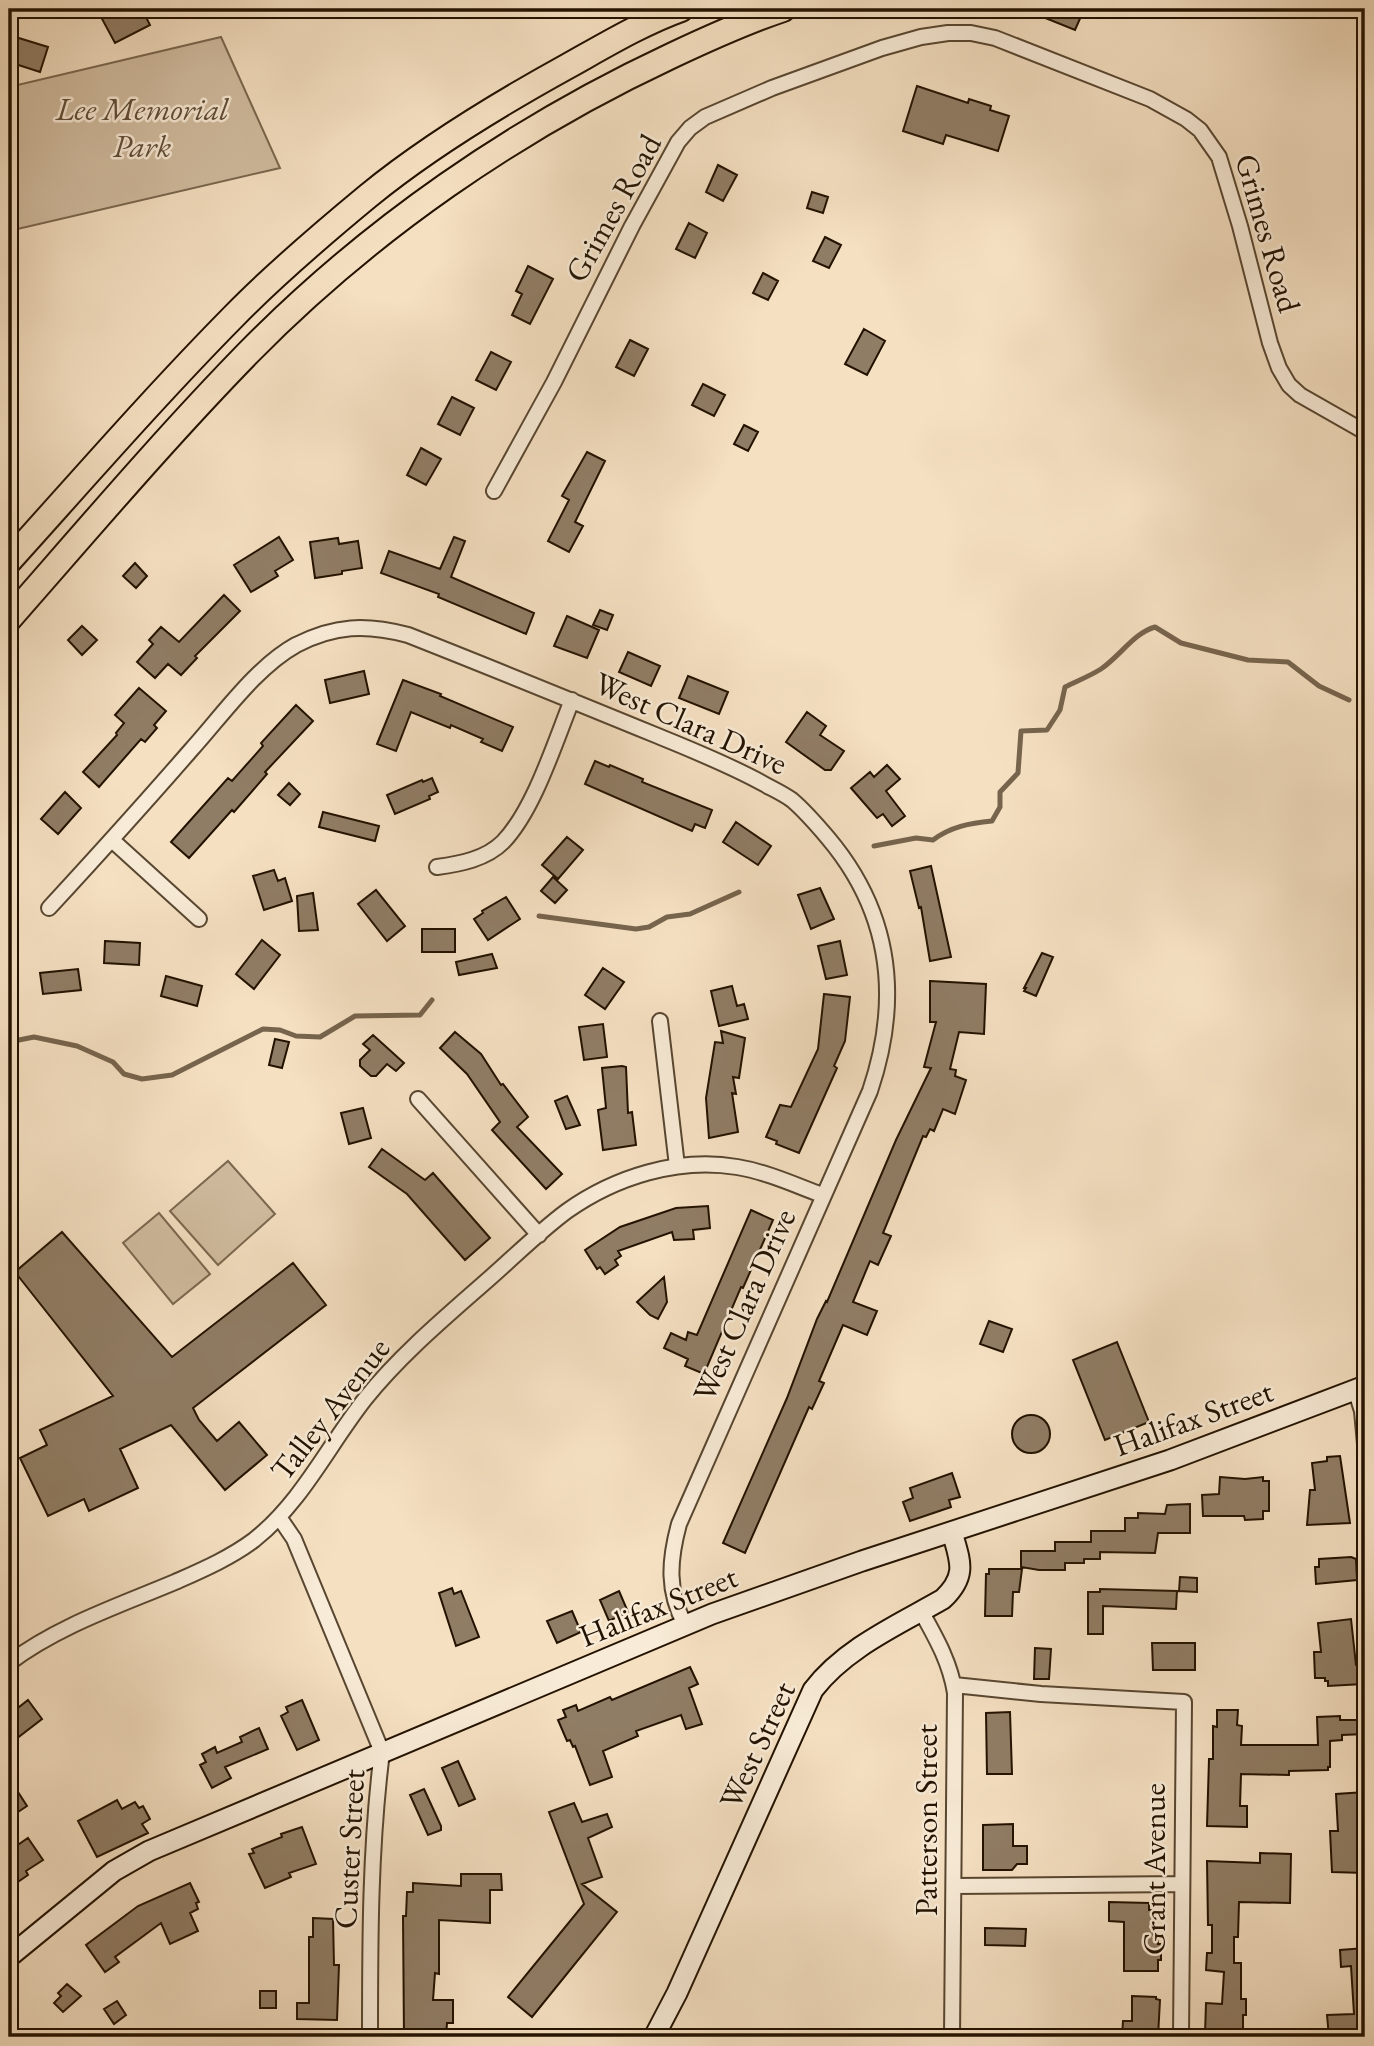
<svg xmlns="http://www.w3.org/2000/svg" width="1374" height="2046" font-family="'EB Garamond',serif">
	<rect width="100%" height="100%" fill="#f5e0c2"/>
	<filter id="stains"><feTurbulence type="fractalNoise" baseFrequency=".00286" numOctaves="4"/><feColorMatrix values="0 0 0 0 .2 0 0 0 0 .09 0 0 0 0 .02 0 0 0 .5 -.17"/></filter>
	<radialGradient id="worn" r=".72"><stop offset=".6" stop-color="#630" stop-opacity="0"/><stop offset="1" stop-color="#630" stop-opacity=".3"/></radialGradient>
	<path fill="#d1bda1" stroke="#7a6850" stroke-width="2" d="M221,37L280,168L9,231V87Z
		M228,1161L275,1214L218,1265L170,1211Z
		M159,1213L210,1274L173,1304L123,1243Z"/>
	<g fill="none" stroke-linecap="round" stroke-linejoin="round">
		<path stroke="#76644d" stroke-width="5" d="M874,846L916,838L933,840C950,827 970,823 992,821L1000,807V792L1018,773L1021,731L1047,730L1060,710L1065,687C1077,681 1090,676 1101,669C1120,656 1134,633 1155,627L1181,643L1248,660L1288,662L1319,686L1349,700
			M539,916L636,929L649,927L667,917L690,914L739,892
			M9,1042L34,1037L77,1046L113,1062L124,1074L142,1079L172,1075L263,1029L280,1030L296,1036L320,1037L355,1016L420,1015L432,1000"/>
	</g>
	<path fill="#907d65" stroke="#231200" stroke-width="2" d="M116,9H142L150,25L115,43L101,17Z
		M1023,9H1068L1082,14L1075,30Z
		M9,35L48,47L40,72L9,62Z
		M917,86L968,103L969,99L991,106L990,110L1009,116L998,151L946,135L943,144L903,131Z
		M718,165L737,175L723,201L706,192Z
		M812,192L828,197L823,213L807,208Z
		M689,223L707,233L695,258L676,249Z
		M825,237L841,245L829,268L813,261Z
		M528,266L553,279L530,324L512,315L522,294L516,291Z
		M763,273L778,281L768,300L753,293Z
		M864,329L885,341L867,375L845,364Z
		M630,340L648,349L634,376L616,367Z
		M491,352L511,362L496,390L476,380Z
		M703,384L725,395L714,416L692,405Z
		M452,397L474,408L460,435L438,424Z
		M744,425L758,432L748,451L734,444Z
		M421,448L441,459L426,485L407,475Z
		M587,452L605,461L575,522L583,526L569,552L548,541L569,500L562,496Z
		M279,537L293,560L275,571L278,576L251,592L234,565Z
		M454,537L465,541L451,577L534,613L526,634L438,597L439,594L381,573L389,551L440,569Z
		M338,538L339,544L358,541L362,568L342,571V574L315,578L310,542Z
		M135,563L147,576L136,588L123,576Z
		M224,595L240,611L195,656L197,658L181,675L168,664L155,678L137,662L153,644L149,640L161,627L179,642Z
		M600,610L613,615L607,630L593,625Z
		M567,616L599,630L587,658L554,646Z
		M82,626L97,640L82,655L68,640Z
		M628,652L660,666L651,686L619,672Z
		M364,671L369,694L330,703L325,680Z
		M688,676L728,692L719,714L679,698Z
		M403,680L441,694L440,696L513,727L502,751L481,742L483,739L451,725L450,728L411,712L396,751L377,744Z
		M139,688L166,711L154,725L157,728L145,742L141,739L99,787L83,772L117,735L116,733L124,723L115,715Z
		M296,705L313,721L265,772L267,774L234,812L232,810L189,858L171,842L228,778L232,781L263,746L261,743Z
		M807,712L826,726L820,735L844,751L831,770H825L786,742Z
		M595,761L609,767L610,765L643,779L642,782L712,810L705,828L695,824L692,831L585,784Z
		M887,765L900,779L886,791L905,816L892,826L883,814L877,818L851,788L870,772L874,777Z
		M432,778L438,792L429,796L430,799L395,814L387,795L422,780L423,782Z
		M289,783L300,794L290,805L278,795Z
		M65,792L81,808L58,834L41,819Z
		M323,812L379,826L375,841L319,827Z
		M736,822L771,846L758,865L723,842Z
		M567,837L583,850L558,879L542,865Z
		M931,866L951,957L930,961L921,907L919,908L910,871Z
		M274,870L278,881L285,878L292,901L264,910L253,876Z
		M553,877L567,890L555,903L541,891Z
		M820,888L834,919L811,929L798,895Z
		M376,890L405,926L387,941L358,904Z
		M313,893L318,930L299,931L297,896Z
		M506,897L520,919L488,940L474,919L483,913L482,911Z
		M422,929H455V952H422Z
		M262,940L280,955L254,989L236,974Z
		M105,941L140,943L139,965L104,963Z
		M840,941L847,975L826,979L818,946Z
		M1042,953L1053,957L1036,996L1024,991L1026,988H1024Z
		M492,954L497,968L459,975L456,962Z
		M603,968L624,982L605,1009L585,995Z
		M78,969L81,990L43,994L40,973Z
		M166,976L202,986L197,1006L161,996Z
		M930,981L986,984L984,1034L959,1032L950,1069L956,1070L955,1076L966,1080L955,1114L943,1109L934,1131L930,1129L926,1137L923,1136L883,1233L891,1236L878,1265L870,1261L853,1302L877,1311L867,1335L843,1325L819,1381L824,1383L812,1409L809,1407L745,1553L723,1543L787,1398L817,1319L826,1301L827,1302L896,1140L931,1068L924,1067L936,1022H930Z
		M732,986L737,1006L744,1004L748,1019L719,1026L711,991Z
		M824,994L850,997L845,1041L834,1066L837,1068L799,1153L776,1144L777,1141L766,1137L780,1105L791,1107L818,1049Z
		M603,1024L607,1057L584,1060L579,1027Z
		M721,1031L745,1038L739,1078L733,1077L736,1094L732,1093L738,1132L709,1138L706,1098L715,1042L723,1043Z
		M455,1032L481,1054L501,1085L503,1084L528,1117L517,1127L562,1174L546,1189L492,1130L500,1122L467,1074L440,1048Z
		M373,1035L404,1063L396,1071L387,1064L376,1076H371L360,1066V1060L370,1050L363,1044Z
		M275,1039L289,1042L282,1068L269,1065Z
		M622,1066L626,1067L628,1113L632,1112L636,1145L603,1150L598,1110L606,1108L602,1068Z
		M567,1096L580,1125L566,1129L555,1101Z
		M363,1108L371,1138L349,1144L341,1113Z
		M382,1149L425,1180L433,1173L490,1238L465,1260L407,1194L369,1167Z
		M708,1206L710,1228L693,1230L694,1239L674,1240L672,1232L618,1251L621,1256L615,1260L618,1265L605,1274L600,1267L597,1269L585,1250L620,1227L676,1208Z
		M751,1210L773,1220L743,1288L741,1287L704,1374L685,1366L688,1359L664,1348L671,1333L686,1340L688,1332L697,1335Z
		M62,1232L172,1357L293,1263L326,1305L193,1408L199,1420L217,1441L239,1422L267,1455L225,1490L171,1425L120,1449L138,1488L89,1511L84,1499L48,1516L20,1458L47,1445L40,1430L113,1396L15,1272Z
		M664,1277L667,1302L658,1319L650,1315L637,1302Z
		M989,1321L1012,1329L1003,1352L980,1344Z
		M1117,1342L1149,1422L1105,1440L1073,1360Z
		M1012 1434a19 19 0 1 1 38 0a19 19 0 1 1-38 0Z
		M1340,1456L1350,1523L1307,1525L1310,1490H1315L1312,1463L1327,1461V1457Z
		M952,1473L960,1497L949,1500L951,1507L910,1521L903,1502L913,1498L910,1488Z
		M1220,1477L1245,1479L1263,1477V1481H1269V1511H1263V1519L1245,1520L1244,1516H1203L1202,1495L1219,1494Z
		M1190,1504V1533H1158L1155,1553L1100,1552V1559H1084V1563H1065V1570H1039L1021,1567V1551H1055V1542H1091V1531H1125V1518H1138V1513L1165,1514L1167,1505Z
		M1351,1557L1356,1559L1357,1580L1316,1584L1315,1567H1319V1559Z
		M989,1569H1022L1019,1592H1013L1012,1616H985L986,1574H989Z
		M1180,1577L1197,1578V1592L1179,1591Z
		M452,1588L454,1594L461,1591L479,1637L456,1646L439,1593Z
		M1100,1589L1177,1591L1176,1609L1103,1606V1634H1088V1592H1100Z
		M619,1591L628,1612L609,1621L600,1600Z
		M572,1611L581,1632L557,1643L547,1621Z
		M1351,1619L1356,1665L1362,1666L1363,1684L1328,1686V1681H1325V1678H1315L1314,1652H1321L1318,1623Z
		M1152,1643H1195V1670H1153Z
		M1035,1648L1051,1649L1049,1679H1034Z
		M690,1667L698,1684L689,1688L702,1724L686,1729L681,1715L636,1731L638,1736L603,1751L612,1777L590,1785L575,1746L573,1747L570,1740L567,1741L558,1720L566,1717L563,1710L576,1705L578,1711L610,1697L612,1700Z
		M28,1700L42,1719L16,1739L9,1729V1715Z
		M302,1700L319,1740L297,1750L281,1716L288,1712L286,1707Z
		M1217,1710H1238L1237,1725L1242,1726L1241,1745H1318L1317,1717L1340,1716V1720H1365V1734L1342,1735V1740L1330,1741V1767H1328V1770L1289,1771V1775L1241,1774L1240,1806H1247V1827L1207,1826L1209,1759H1213V1726L1217,1727Z
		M1010,1712L1012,1774H987L986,1713Z
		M259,1728L268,1749L225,1767L231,1778L212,1788L200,1765L206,1762L202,1754L215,1747L217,1753L242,1742L240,1737Z
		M458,1761L475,1799L459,1806L442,1768Z
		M9,1778L27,1806L9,1818Z
		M424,1789L441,1826V1830L428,1835L410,1795Z
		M1365,1792V1873L1332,1872L1330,1831H1338L1336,1794Z
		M117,1800L122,1809L135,1802L139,1808L143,1806L150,1819L142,1824L148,1833L97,1857L78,1821Z
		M574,1803L582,1822L607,1814L612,1827L588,1838L602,1877L582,1884L617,1912L532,2017L508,1997L584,1904L549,1812Z
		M1013,1824V1846H1027V1864H1017L1012,1870H983V1825Z
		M302,1827L316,1864L289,1873L291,1877L265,1888L249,1854L254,1853L252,1849L282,1837L281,1834Z
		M28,1838L43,1860L26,1871L28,1875L9,1888V1851Z
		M1260,1853L1291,1854L1290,1903L1239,1902L1238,1937H1234V1963H1241V1999H1246V2015H1243V2037L1205,2035L1206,2003L1222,2004L1224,1972L1206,1970L1207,1953H1212V1925H1208L1207,1861L1260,1863Z
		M461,1874H501L502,1890H490V1923L439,1920V1974L435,1973L433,2000H453V2023H447L446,2037H404L403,1916H406L407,1892H413V1883L461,1886Z
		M190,1883L199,1902L196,1903L198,1909L190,1913L198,1931L170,1944L161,1923L115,1957L119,1962L105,1972L86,1945L138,1906Z
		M1109,1902L1149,1903V1910H1154L1153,1935H1158V1944H1161V1960H1158V1971H1124V1922L1109,1921Z
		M313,1918L333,1919L334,1965H339L337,2020L297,2019V2003H309V1937H313Z
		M985,1928L1026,1929L1025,1946L985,1945Z
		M1365,1948V2037H1329L1327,2015L1354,2014L1351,1966L1341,1967L1340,1950Z
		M67,1984L81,1996L63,2012L54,2003L61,1996L58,1993Z
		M260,1991H276V2008H260Z
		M1132,1996L1156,1997V1999L1160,2000L1158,2037H1122L1123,2021H1132Z
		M117,2001L126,2015L114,2024L104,2009Z"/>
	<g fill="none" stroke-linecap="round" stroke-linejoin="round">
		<defs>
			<path id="street" d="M494,491L554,382L632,226L678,142L690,128L705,117L772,88L882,48L921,37L948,33H971L995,38L1150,99L1186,119L1200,130L1219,157L1240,226L1270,343L1279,368L1289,385L1300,395L1365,432
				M112,840L199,919
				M437,867C460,864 486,859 503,842C534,810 555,742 572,700
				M49,908C97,856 144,804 191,750C221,717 256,667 296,645C335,625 366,624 408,635C492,668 575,702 658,736C694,751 730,765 764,784C773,789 784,794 792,800C805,811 817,825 828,838C892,914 901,999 870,1091L679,1524C669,1561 667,1591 685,1625
				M660,1021L677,1166
				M418,1099L539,1235
				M1355,1389L1362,1411L1365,1444
				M279,1517L294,1539L382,1752C370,1846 370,1942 370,2037
				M921,1611C936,1638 950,1662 955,1693L952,2037
				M9,1663C58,1626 118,1606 175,1582C202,1570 230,1558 254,1540C302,1502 328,1446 365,1399C401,1354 448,1315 491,1277C516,1255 540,1231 567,1211C615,1177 678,1157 737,1167C767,1172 795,1185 822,1195
				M954,1685L1041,1694L1184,1702L1181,2037
				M954,1886L1182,1884"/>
			<path id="secondary" d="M9,1957L114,1871L149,1851L712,1614L862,1561L1170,1460L1365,1386
				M654,2037L677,1993L813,1690C845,1648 898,1625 943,1599C968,1575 960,1561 952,1532"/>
			<path id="highway" d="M9,561C83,479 156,395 234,316C276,273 322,234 368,196C429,146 499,104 568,66C604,46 642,23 681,9
				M9,619C88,529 166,437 249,352C370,229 515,129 671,56C707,39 744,22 783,9"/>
		</defs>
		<use href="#street" stroke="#584630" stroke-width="18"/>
		<use href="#secondary" stroke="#231200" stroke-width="23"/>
		<use href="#highway" stroke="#231200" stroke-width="28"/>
		<use href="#street" stroke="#f8ebd7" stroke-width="14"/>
		<use href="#secondary" stroke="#f8ebd7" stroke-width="19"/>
		<use href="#highway" stroke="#f5e0c2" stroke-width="24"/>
	</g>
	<g text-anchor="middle" stroke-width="5" stroke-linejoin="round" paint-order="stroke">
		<g font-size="32" font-style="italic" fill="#604e38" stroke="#f8ebd7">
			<text x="142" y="120">Lee Memorial<tspan x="142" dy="37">Park</tspan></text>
		</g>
		<g font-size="32" fill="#231200" stroke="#f8ebd7">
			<text transform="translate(613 208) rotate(-61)" y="11">Grimes Road</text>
			<text transform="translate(1268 233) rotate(74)" y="11">Grimes Road</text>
			<text transform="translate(691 723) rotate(24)" y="11">West Clara Drive</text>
			<text transform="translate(744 1305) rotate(-66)" y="11">West Clara Drive</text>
			<text transform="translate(330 1409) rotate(-52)" y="11">Talley Avenue</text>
			<text transform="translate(1193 1418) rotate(-20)" y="11">Halifax Street</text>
			<text transform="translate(658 1606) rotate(-22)" y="11">Halifax Street</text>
			<text transform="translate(757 1745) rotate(-65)" y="11">West Street</text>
			<text transform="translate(926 1820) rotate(-90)" y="11">Patterson Street</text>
			<text transform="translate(349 1849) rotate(-87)" y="11">Custer Street</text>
			<text transform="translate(1154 1869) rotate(-90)" y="11">Grant Avenue</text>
		</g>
	</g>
	<rect width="1374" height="2046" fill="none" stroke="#f5e0c2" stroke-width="35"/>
	<rect x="10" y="10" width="1353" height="2025" fill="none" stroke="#231200" stroke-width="3.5"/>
	<rect x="18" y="18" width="1339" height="2011" fill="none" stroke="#231200" stroke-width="2"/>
	<rect width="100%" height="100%" filter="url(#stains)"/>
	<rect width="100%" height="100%" fill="url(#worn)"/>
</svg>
